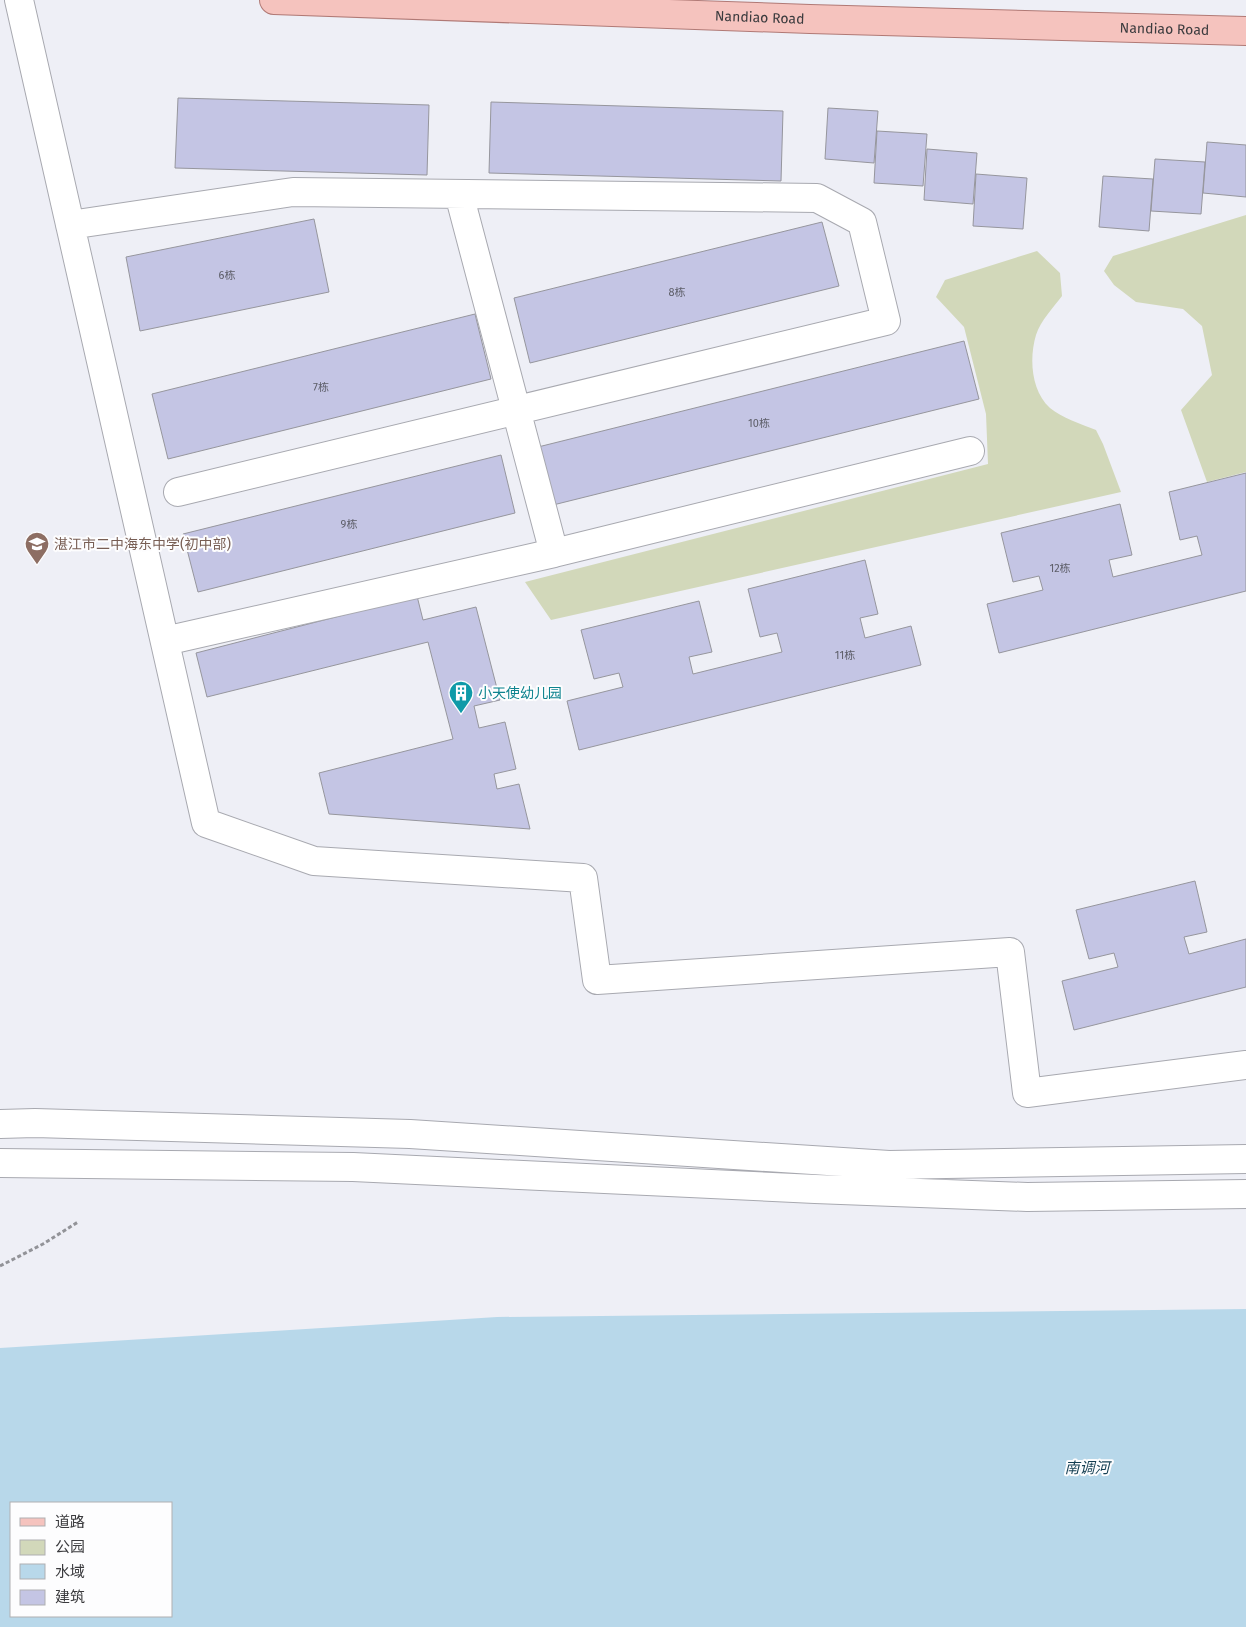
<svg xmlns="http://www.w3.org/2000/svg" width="1246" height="1627" font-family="'Fira Sans','Noto Sans SC',sans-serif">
	<rect width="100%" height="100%" fill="#eeeff6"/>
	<path fill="#d2d8ba" d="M1246,215V472L1207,482L1181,410L1212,375L1202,326L1183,309L1136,302L1114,285L1104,271L1113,256Z
		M1037,251L1060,273L1062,296C1053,308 1041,320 1036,335C1029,358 1031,391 1050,408C1062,418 1081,424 1096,430L1103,444L1121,492L551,620L525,582L988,464L986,414L964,327L936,297L945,280Z"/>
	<path fill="#b8d8ea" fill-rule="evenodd" d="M1246,1309V1627H0V1348L497,1317ZM11,1503H171V1616H11Z"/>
	<path fill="#c4c5e4" stroke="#96969d" d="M178,98L429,105L427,175L175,168Z
		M491,102L783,111L781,181L489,173Z
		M828,108L878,111L874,163L825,159Z
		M877,131L927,134L923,186L874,183Z
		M1207,142L1246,145V197L1203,193Z
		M927,149L977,153L973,204L924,200Z
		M1155,159L1205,162L1201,214L1151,211Z
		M976,174L1027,178L1023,229L973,226Z
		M1103,176L1153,179L1149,231L1099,227Z
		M314,219L329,292L140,331L126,257Z
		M822,222L839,286L530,363L514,298Z
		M475,314L491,379L168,459L152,394Z
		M964,341L979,399L553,505L538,447Z
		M501,455L515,513L198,592L183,534Z
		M1246,473V591L999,653L987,604L1043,590L1039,576L1013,582L1001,533L1120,504L1132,555L1109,560L1113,577L1202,555L1197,536L1180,540L1169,492Z
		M865,560L878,614L860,618L865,638L911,626L921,665L579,750L567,701L623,687L619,673L594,679L581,630L699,601L712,652L689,657L693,674L782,652L777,633L760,637L748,589Z
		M417,596L423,620L476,607L500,700L474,706L479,728L505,722L516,769L494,774L497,789L519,784L530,829L329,814L319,773L453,739L428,642L207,697L196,653Z
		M1195,881L1207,932L1184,937L1189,954L1246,939V987L1074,1030L1062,981L1118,967L1114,953L1089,959L1076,910Z"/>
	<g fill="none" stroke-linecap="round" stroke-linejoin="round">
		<defs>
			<path id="minor" d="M19,0L206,823L314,861L583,878L597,980L1010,952L1027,1093L1246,1065
				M459,194L554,553L970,451
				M70,225L293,192L817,198L862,222L886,321L178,492
				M165,641L554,553
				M0,1124L35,1123L410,1134L889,1165L1246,1159
				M0,1163L353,1167L815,1189L1027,1197L1246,1194"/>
			<g id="major">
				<path id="s1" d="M274,0L810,19L1246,31"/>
			</g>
		</defs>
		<use href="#minor" stroke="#a8a9b0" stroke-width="30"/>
		<use href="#major" stroke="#b07975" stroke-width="30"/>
		<path stroke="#929398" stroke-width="3" stroke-dasharray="4 2.5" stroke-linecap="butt" d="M0,1266L43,1244L78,1222"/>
		<use href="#minor" stroke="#fff" stroke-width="28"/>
		<use href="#major" stroke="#f5c3be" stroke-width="28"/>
	</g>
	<defs>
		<symbol id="school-pin" viewBox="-11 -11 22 30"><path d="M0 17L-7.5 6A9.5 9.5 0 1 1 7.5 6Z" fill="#8d6e63" stroke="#fdfdfe"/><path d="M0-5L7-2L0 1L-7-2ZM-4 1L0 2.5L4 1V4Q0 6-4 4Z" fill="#fff"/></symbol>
		<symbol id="building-pin" viewBox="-11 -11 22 30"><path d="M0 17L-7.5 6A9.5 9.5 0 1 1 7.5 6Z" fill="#0f9aa8" stroke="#fdfdfe"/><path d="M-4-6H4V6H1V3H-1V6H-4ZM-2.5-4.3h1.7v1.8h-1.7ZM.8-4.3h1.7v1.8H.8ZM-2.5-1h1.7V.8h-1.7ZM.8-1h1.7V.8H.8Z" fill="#fff"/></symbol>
	</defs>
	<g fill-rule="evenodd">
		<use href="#school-pin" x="23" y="530" width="28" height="38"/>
		<use href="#building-pin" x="447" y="679" width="28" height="38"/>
	</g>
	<g text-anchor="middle" stroke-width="4" stroke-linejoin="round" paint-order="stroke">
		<g font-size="11" fill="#5d5e68">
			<text x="227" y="279">6栋</text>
			<text x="677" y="296">8栋</text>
			<text x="321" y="391">7栋</text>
			<text x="759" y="427">10栋</text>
			<text x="349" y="528">9栋</text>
			<text x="1060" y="572">12栋</text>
			<text x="845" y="659">11栋</text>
		</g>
		<g font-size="14" fill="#3b3b3e" stroke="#fdfdfe">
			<text dy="5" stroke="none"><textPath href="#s1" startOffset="486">Nandiao Road</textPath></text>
			<text dy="5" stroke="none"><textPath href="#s1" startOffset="891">Nandiao Road</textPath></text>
		</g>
		<g font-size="14" fill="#785e54" stroke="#fdfdfe" text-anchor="start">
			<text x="54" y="549">湛江市二中海东中学(初中部)</text>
		</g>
		<g font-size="14" fill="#0d838f" stroke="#fdfdfe" text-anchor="start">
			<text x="478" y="698">小天使幼儿园</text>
		</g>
		<g font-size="15" font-style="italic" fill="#133e52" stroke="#fdfdfe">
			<text x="1087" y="1473">南调河</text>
		</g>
	</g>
	<rect x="10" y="1502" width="162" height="115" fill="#fdfdfe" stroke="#afafb1"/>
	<rect x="20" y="1518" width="25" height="8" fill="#f5c3be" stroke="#afafb1"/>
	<text x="55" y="1527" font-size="15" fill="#3b3b3e">道路</text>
	<rect x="20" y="1540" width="25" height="15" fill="#d2d8ba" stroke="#afafb1"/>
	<text x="55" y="1552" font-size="15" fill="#3b3b3e">公园</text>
	<rect x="20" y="1564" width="25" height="15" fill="#b8d8ea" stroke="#afafb1"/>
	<text x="55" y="1577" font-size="15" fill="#3b3b3e">水域</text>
	<rect x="20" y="1590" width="25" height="15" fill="#c4c5e4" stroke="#afafb1"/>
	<text x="55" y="1602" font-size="15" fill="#3b3b3e">建筑</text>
</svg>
